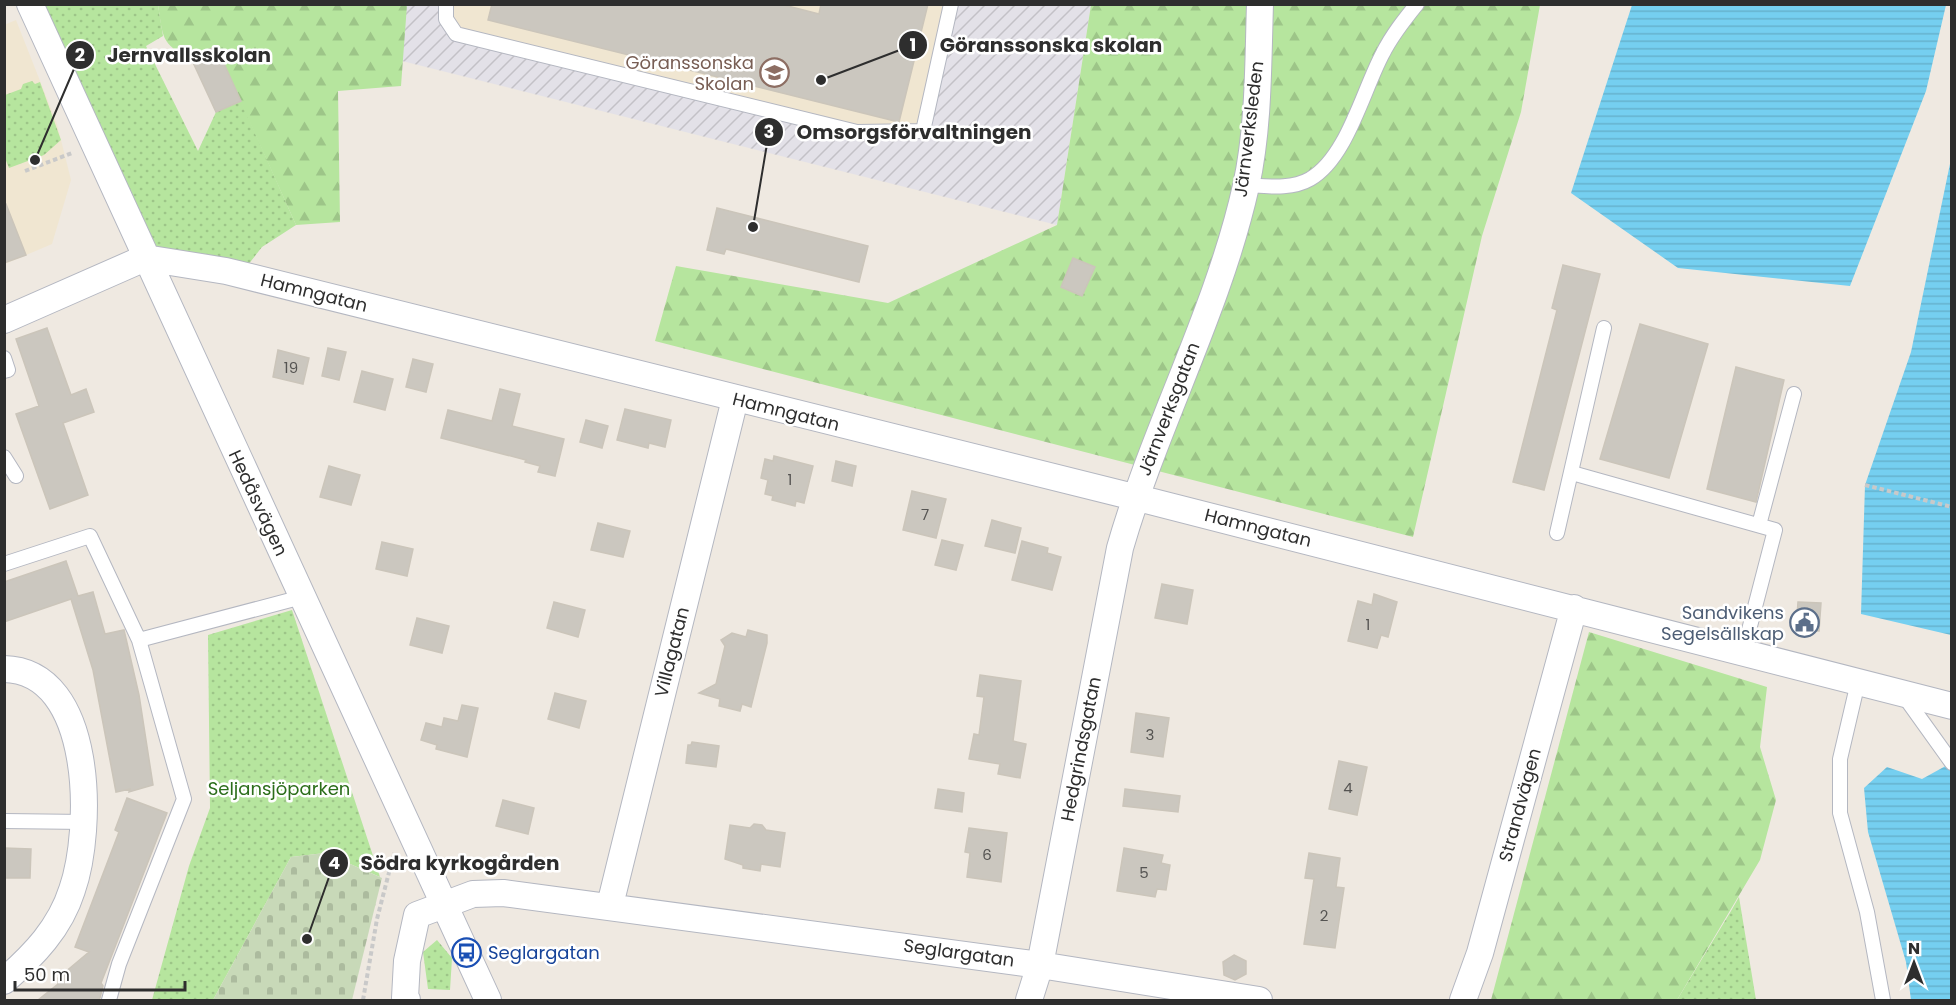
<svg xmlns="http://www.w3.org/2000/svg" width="1956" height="1005" font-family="Poppins,sans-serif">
	<defs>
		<pattern id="industrial-furrows" width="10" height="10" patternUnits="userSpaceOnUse" patternTransform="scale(1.5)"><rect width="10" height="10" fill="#e3e1e8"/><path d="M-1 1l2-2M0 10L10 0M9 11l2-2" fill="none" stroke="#c3c1c7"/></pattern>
		<pattern id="green-dots" width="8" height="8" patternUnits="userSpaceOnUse" patternTransform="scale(1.5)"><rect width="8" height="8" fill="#b6e59e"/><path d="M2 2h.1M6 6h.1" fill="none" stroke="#9dc588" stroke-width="1.8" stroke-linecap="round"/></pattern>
		<pattern id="forest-firs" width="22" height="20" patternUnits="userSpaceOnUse" patternTransform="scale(1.5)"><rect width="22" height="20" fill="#b6e59e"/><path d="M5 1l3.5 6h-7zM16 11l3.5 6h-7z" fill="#9dc588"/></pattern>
		<pattern id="cemetery-stones" width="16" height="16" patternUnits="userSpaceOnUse" patternTransform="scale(1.5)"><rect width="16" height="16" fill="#c8d9b8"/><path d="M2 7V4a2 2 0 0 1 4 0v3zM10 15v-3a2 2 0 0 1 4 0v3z" fill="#acbb9e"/></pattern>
		<pattern id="water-rules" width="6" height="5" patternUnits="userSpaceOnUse" patternTransform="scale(1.5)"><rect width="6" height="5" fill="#75cff0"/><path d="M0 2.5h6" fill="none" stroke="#66b2ce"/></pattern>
	</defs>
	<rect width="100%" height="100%" fill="#efe9e1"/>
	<path fill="url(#industrial-furrows)" d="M347,5H1091L1057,225L374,54Z"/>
	<path fill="#f0e6d1" d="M446,5H951L923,131L857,132L456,34Z
		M16,20L57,124L71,180L52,244L5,264L4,25Z"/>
	<path fill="url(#green-dots)" d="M30,5H158L163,36L146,46L198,151L216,112L241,101L296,225L262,247L240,275L145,258Z
		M32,81L35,84L40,82L61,140L44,155L9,168L5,158V95L21,89L23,84Z
		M292,610L380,877L325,853L291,857L213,1000H152L189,866L210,808L208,635Z
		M1739,897L1756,1000H1677L1731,911Z
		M437,940L452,958L450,990L428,989L423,952Z"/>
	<path fill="url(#forest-firs)" d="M158,5H407L401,86L338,91L340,222L296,225L216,47L191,58C160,45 163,35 158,5Z
		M1091,5H1540L1521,112L1482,236L1413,537L655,341L676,266L888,303L1057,225Z
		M1589,632L1767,687L1760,747L1776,800L1760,860L1677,1000H1491Z"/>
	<path fill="url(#cemetery-stones)" d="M325,853L382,878L352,1000H213L291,857Z"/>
	<path fill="url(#water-rules)" d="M1632,5H1946L1926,91L1850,286L1678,268L1571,193Z
		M1951,159L1952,635H1951L1861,614L1865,485L1911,352Z
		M1951,763V1000H1911L1906,962L1868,832L1864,788L1887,767L1922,779Z"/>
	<path fill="#cbc7bf" stroke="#cbc5ba" stroke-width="1.5" d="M492,4H780L819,14L821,4H928L899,122L488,20Z
		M216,46L241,101L216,112L191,58Z
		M6,204L26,255L4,263V205Z
		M717,208L868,246L859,282L726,249L724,254L707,250Z
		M1073,258L1095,267L1082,296L1061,287Z
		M1563,265L1600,274L1544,490L1513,482L1557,310L1552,308Z
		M1640,324L1708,344L1669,478L1600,459Z
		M47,328L71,395L86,389L94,412L63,423L88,495L50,509L16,414L39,406L16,339Z
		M328,348L346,352L339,380L322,376Z
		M278,350L309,358L303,384L273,377Z
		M413,359L433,364L426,392L406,387Z
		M1736,367L1784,380L1756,502L1707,489Z
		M362,371L393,379L385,410L354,402Z
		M500,389L520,394L512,426L564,439L555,476L538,472L540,466L525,462L526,460L441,438L448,410L492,421Z
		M625,409L671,420L665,447L649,443L648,448L617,440Z
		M586,420L608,426L602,448L580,442Z
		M774,456L813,466L804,503L796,501L795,506L772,500L773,496L765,494L768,480L761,478L765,459L773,461Z
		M836,461L856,466L852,486L832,481Z
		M329,466L360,475L351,505L320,497Z
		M912,491L946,499L936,538L903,530Z
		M992,520L1021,528L1015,553L985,546Z
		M598,523L630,531L623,557L591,550Z
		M942,540L963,545L956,570L935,565Z
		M1022,541L1048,548L1047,553L1061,557L1052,590L1012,580Z
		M382,542L413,549L407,576L376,569Z
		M66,561L78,596L93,592L105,634L124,630L139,695L153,785L129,792L130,789L116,792L93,670L71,599L4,622V582Z
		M1162,584L1193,590L1187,624L1155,618Z
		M1374,594L1397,602L1388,637L1381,635L1377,648L1348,641L1358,601L1372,605Z
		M554,602L585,610L578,637L547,628Z
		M1798,602L1821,603L1819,631L1796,630Z
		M417,618L449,626L442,653L410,645Z
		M748,630L767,635V643L751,707L742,704L740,711L719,706L720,699L699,693L716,684L725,646L721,640L732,633L746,637Z
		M980,675L1021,681L1013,741L1026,744L1020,778L998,774L1000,764L969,759L974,734L979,735L984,697L977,696Z
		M555,693L586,701L579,728L548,719Z
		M462,705L478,708L467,757L436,749L437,745L421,740L426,723L442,727L444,718L458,721Z
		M1136,713L1169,718L1163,757L1131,752Z
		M692,742L719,746L716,767L686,763L688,745H691Z
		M1339,761L1367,767L1357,815L1329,809Z
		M938,789L964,793L962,812L935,808Z
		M1125,789L1180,796L1178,812L1123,806Z
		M127,798L167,813L101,983L103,986L100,998L97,1000H38L58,984V978L89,952L75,947L119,832L115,830Z
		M503,800L534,808L528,834L496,826Z
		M754,824L762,825L766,830L785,833L780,867L761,864L760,871L743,868V865L725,859L730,825L750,828Z
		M969,828L1007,833L1001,882L967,877L970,853L965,852Z
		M4,848L31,849L30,878H4Z
		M1124,848L1163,855L1161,863L1170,865L1166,890L1157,889L1155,897L1117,891Z
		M1309,853L1340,858L1336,887L1344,888L1335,948L1304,944L1314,879L1305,878Z
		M1234,955L1246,961V974L1235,980L1224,975L1223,962Z"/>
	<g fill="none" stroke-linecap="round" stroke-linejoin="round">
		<defs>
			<path id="service" d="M446,4V19L456,34L857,132L923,131L951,4
				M1246,185C1266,186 1291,190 1310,179C1347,158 1363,90 1383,53C1392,35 1404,20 1417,4
				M4,358L8,370L4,371
				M4,457L16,476
				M1572,473L1775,530L1743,653
				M1759,525L1794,394
				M1557,533L1604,328
				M4,564L90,536L139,640L184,799L119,964L109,1000
				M139,640L302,597
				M1858,682L1840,759V813L1867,912L1883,1000
				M1904,696L1952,763
				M4,821L85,822"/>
			<path id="minor" d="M30,4L488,1000
				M4,320L145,258L226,271L1134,497L1952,706
				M4,669C95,671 93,830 72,890C60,928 34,955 4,981
				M610,905L735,399
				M407,1000L405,998L407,961L417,915L473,894L503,893L1040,965L1259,1000
				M1029,1000L1040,965L1120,548C1155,426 1218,311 1246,186C1259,127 1258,64 1260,4
				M1463,1000L1480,953L1574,608"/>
		</defs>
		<use href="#service" stroke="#b4b7c1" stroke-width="16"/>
		<use href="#minor" stroke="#b4b7c1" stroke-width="28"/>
		<path stroke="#c9c9c9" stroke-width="4" stroke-dasharray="4.5 3" stroke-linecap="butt" d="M25,171L72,153
			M1865,485L1952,507
			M363,1000L377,919L394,853"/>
		<use href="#service" stroke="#fff" stroke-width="14"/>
		<use href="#minor" stroke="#fff" stroke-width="26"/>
	</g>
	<defs>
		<symbol id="school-ring" viewBox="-11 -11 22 22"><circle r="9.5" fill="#fff" stroke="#8d6e63" stroke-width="1.5"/><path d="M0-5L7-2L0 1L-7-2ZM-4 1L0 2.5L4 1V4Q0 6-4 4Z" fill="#8d6e63"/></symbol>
		<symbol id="civic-ring" viewBox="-11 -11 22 22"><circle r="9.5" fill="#fff" stroke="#5c6f8a" stroke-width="1.5"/><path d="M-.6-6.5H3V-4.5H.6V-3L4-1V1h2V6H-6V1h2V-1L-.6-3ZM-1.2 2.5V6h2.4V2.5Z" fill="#5c6f8a"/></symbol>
		<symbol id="bus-ring" viewBox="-11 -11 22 22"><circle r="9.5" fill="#fff" stroke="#1a4fb4" stroke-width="1.5"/><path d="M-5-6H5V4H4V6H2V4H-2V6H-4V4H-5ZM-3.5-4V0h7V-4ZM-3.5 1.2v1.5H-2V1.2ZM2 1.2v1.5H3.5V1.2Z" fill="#1a4fb4"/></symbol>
	</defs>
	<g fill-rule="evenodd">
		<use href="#school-ring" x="758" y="56" width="33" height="33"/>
		<use href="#civic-ring" x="1788" y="606" width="33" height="33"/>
		<use href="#bus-ring" x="450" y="936" width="33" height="33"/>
	</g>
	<g text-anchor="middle" stroke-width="5" stroke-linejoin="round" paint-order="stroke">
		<g font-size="15" fill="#555452">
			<text x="291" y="373">19</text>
			<text x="790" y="485">1</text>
			<text x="925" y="520">7</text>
			<text x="1368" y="630">1</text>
			<text x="1150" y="740">3</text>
			<text x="1348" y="793">4</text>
			<text x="987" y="860">6</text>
			<text x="1144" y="878">5</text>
			<text x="1324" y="921">2</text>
		</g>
		<g font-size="18" fill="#785e54" stroke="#fff" text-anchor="end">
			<text x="754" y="69">Göranssonska<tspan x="754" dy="21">Skolan</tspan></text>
		</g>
		<g font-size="18" fill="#2e2e2e" stroke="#fff">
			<text transform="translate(1249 129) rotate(-83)" y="6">Järnverksleden</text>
			<text transform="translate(314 293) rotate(14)" y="6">Hamngatan</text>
			<text transform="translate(1169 409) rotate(-69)" y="6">Järnverksgatan</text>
			<text transform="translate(786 412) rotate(14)" y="6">Hamngatan</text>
			<text transform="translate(258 503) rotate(65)" y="6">Hedåsvägen</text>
			<text transform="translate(1258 528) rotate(14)" y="6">Hamngatan</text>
			<text transform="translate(672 652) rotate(-76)" y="6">Villagatan</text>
			<text transform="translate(1081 749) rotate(-79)" y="6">Hedgrindsgatan</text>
			<text transform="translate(1520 805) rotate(-75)" y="6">Strandvägen</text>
			<text transform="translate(959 953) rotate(8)" y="6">Seglargatan</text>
		</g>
		<g font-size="18" fill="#4e5e75" stroke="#fff" text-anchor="end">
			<text x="1784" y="619">Sandvikens<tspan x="1784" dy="21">Segelsällskap</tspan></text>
		</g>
		<g font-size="18" fill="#2c6e1b" stroke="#fff">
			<text x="279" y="795">Seljansjöparken</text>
		</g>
		<g font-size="18" fill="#164399" stroke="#fff" text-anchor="start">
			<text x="488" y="959">Seglargatan</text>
		</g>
	</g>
	<path fill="none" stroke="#2e2e2e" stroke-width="2" d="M821 80L913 45M35 160L80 55M753 227L769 132M307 939L334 863"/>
	<g fill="#2e2e2e" stroke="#fff" stroke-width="2">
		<circle cx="821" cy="80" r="6"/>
		<circle cx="35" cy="160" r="6"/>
		<circle cx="753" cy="227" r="6"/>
		<circle cx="307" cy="939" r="6"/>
		<circle cx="913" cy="45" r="15"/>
		<circle cx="80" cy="55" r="15"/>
		<circle cx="769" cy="132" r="15"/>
		<circle cx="334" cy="863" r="15"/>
	</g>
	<g font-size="18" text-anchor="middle" font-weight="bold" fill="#fff">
		<text x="913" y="51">1</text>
		<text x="80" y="61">2</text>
		<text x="769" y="138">3</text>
		<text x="334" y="869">4</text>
	</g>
	<g font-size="20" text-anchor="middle" font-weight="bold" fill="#2e2e2e" stroke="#fff" stroke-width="5" stroke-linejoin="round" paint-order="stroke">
		<text x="1051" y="52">Göranssonska skolan</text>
		<text x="189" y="62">Jernvallsskolan</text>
		<text x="914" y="139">Omsorgsförvaltningen</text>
		<text x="460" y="870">Södra kyrkogården</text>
	</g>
	<rect width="1956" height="1005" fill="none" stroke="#2e2e2e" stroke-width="12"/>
	<g transform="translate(1914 963)" stroke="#ffffff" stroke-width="4.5" paint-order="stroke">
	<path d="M0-4.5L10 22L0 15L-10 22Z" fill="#2e2e2e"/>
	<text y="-9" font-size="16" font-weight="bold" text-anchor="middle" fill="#2e2e2e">N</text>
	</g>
	<path d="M15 981v9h170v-9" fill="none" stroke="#2e2e2e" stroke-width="3"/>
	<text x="24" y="981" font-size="18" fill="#2e2e2e" stroke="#ffffff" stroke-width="4.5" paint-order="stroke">50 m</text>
</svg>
